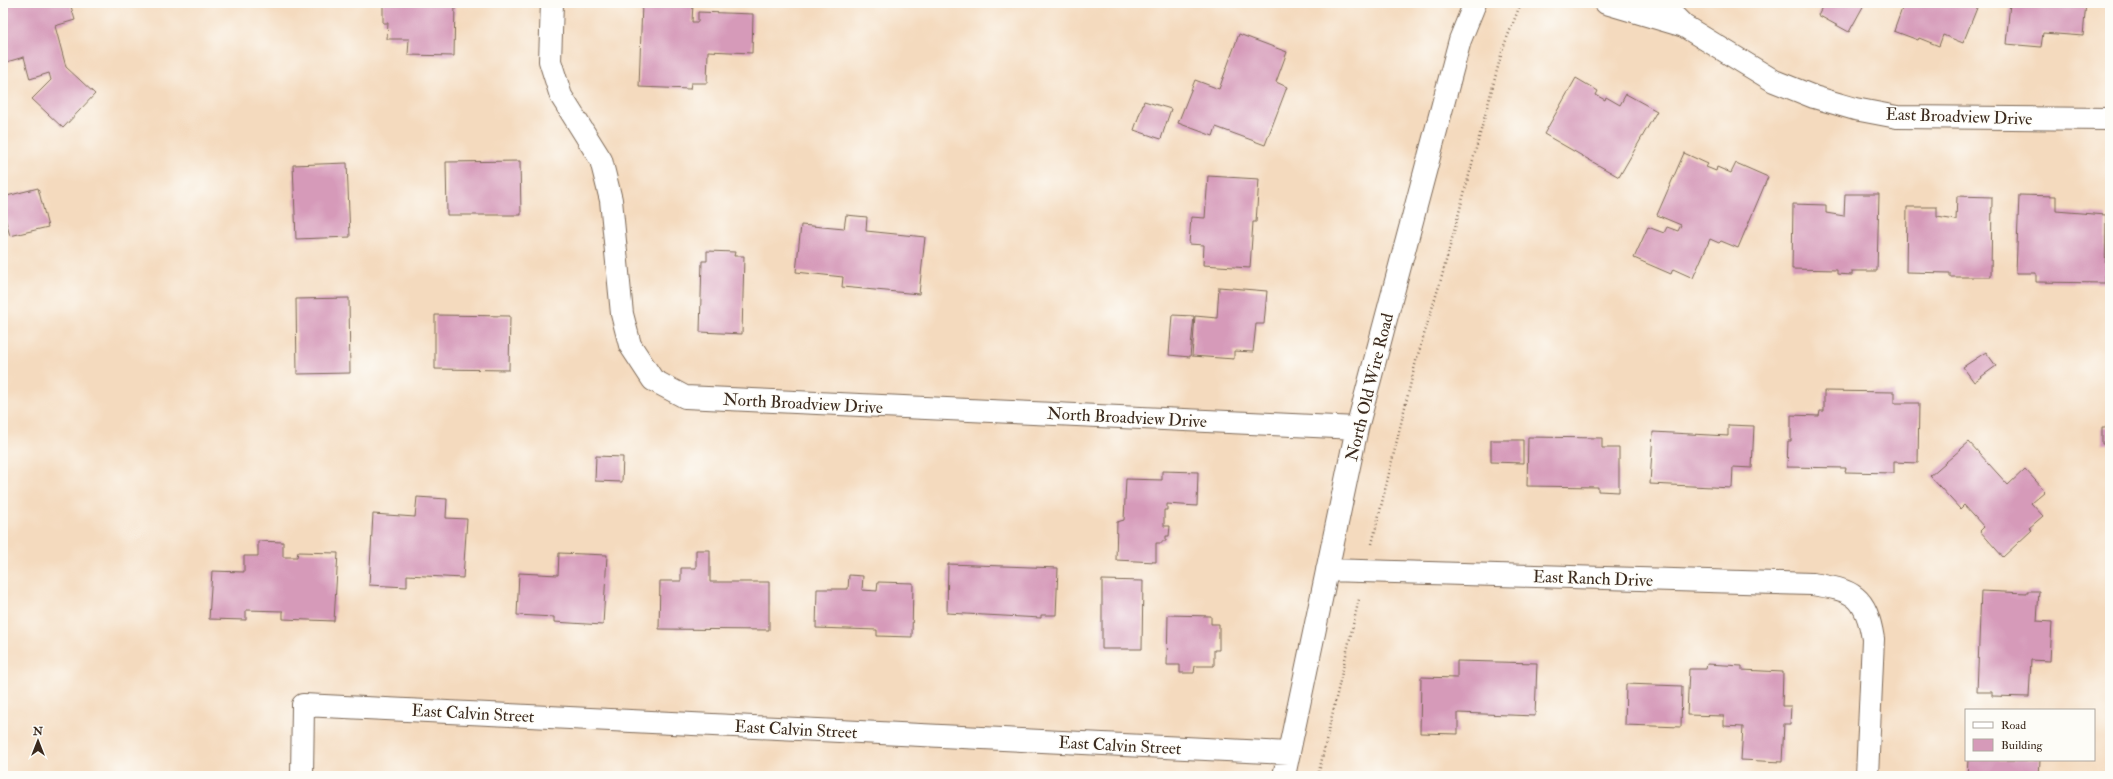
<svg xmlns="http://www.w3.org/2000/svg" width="2113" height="779" font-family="'IM FELL Double Pica',serif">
	<rect width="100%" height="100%" fill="#fdfcf7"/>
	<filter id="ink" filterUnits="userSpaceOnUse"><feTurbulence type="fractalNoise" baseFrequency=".025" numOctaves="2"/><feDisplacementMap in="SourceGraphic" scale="8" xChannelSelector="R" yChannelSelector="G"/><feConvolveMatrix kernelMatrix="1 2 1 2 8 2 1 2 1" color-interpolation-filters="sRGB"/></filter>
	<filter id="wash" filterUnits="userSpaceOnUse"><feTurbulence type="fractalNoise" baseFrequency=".012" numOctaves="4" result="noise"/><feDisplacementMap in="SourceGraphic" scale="16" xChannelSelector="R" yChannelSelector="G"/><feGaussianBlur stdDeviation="0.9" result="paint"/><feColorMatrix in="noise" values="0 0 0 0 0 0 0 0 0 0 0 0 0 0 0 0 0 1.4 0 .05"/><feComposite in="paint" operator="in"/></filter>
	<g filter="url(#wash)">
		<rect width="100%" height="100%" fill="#f4dabe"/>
		<g id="blocks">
			<path fill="#d69ab9" d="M3,3H70L75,20L55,26L66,67L95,94L63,128L32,99L51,80L49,73L30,79L24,57L3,63Z
				M383,3H455L454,56L408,55L409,39H387L388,23H383Z
				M642,3H693L692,22H698V12L753,14L752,53L708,51L707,83H691L690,89L639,87Z
				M1824,3H1865L1849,32L1818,15Z
				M1904,3H1979L1963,43L1943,35L1939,46L1919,38L1918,40L1894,31Z
				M2010,3H2086L2083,36L2043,33L2041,47L2006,44Z
				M1239,34L1287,52L1276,82L1287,87L1265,145L1216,127L1213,136L1178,123L1195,80L1219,89Z
				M1576,78L1598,91L1596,95L1605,100L1606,97L1620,105L1626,94L1657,111L1619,177L1544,134Z
				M1144,101L1171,109L1161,139L1134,130Z
				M1684,153L1708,164L1706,167L1716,171L1717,167L1731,173L1736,163L1768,177L1738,248L1721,241L1719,243L1710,239L1693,278L1673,269L1671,274L1634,258L1648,227L1664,233L1667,227L1678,231L1681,225L1657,215Z
				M520,161L521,215H447L446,162Z
				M347,163L350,237L296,239L293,165Z
				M1208,176L1259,179L1256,222H1253L1250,268L1203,265L1204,245L1189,244L1191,217L1205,218Z
				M38,188L48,227L10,236L3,211V197Z
				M1845,194H1879L1877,271H1852V275L1837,274V270L1792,269L1793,204L1826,205V213L1844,216Z
				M2019,195L2056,196V211L2106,215L2105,283L2036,282V273H2016Z
				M1957,196L1992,197L1991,277H1950V273L1906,272L1907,207H1937V217L1956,220Z
				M846,215L867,217L866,231L925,237L919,294L842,287L843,277L796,272L801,225L844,229Z
				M707,251L735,252L734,256H744L742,334L700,332L702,261H707Z
				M1219,287L1267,291L1264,324H1256L1253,352L1234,351V359L1192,356L1195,316L1217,318Z
				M349,298L350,373L297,374L296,299Z
				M435,315L510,316L509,370L435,369Z
				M1172,315L1194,316L1190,357L1169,355Z
				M1986,352L1996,366L1974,382L1963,367Z
				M1824,391L1894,392V403H1919L1918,463L1894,462V473L1845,472L1846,468L1787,467L1788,441H1791V415L1819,416L1820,411H1824Z
				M1728,425L1754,426L1752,468L1733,467L1732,488L1650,484L1653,432L1728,436Z
				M2102,427H2110V444H2102Z
				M1528,437L1602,438V448H1619V492L1598,491V487L1527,486Z
				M1491,440H1523V463L1491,462Z
				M1969,442L2008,485L2025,469L2045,491L2031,503L2043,516L2029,528L2032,530L2003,557L1980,531L1984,527L1964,505L1960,509L1930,476Z
				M596,456L623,457L622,482L595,481Z
				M1162,471L1198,472L1197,506L1167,504V510H1164V526H1170L1169,536H1166V541H1162V543H1156V562L1116,560L1117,522L1124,520L1126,479L1162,480Z
				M417,497L447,499L446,518L467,519L463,578L407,575V587L369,585L373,514L415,517Z
				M258,541L283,542V557H297L298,552L338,553L334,621L283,619V611L246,610V620L209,619L212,571L244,572V556H258Z
				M696,550H710V582H769V630L659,629L660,581H681V568H696Z
				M559,553L607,555L603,625L554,622V617L517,615L519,573L558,575Z
				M948,564L1058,568L1056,615H1041V618L947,613Z
				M849,575L863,576L862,590L877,591L878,582L913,583L912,637L877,636V630L816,628L817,589H848Z
				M1102,580L1143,581L1142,649H1102Z
				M1981,591L2027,593V591H2039L2037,621L2052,622L2050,661L2031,660L2029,697L1992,696V692H1977Z
				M1168,615L1211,616V624H1219V650H1214V666H1195L1194,673H1180V665H1167Z
				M1457,661L1537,663L1535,716L1458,713V734L1420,733L1421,677L1457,678Z
				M1707,664L1742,666V670L1783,672L1782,706H1791L1790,724H1784L1782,762L1741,760L1743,727L1724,726V716L1687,715L1689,669H1706Z
				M1626,684L1682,686L1681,727L1625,725Z
				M1968,760H2040L2039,776H1967Z"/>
		</g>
	</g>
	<g filter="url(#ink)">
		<use href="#blocks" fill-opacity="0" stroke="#7c6856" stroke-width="1"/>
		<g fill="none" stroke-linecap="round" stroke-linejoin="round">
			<defs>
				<path id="minor" d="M552,3L550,61L561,96L601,160L611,200L622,314L630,345L653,380L685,397L1357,428
					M1606,3L1684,26L1661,3
					M1684,26L1774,81L1814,97L1855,109L1897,117L2110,119
					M1327,570L1812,584C1853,590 1866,595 1873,639L1867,776
					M302,776L303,705L1289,753
					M1284,776L1357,428L1460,40L1475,3"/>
			</defs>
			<use href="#minor" stroke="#7c6856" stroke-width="24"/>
			<path stroke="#7c6856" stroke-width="2.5" stroke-dasharray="1 3" stroke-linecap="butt" d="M1372,544L1416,361L1442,276L1503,48L1521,3
				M1318,776L1359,599"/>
			<use href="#minor" stroke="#fff" stroke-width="22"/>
		</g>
	</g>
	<g text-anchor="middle" stroke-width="3" stroke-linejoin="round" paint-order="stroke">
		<g font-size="17" fill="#3b2a1e" stroke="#fdfcf7">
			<text transform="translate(1959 116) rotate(2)" y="6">East Broadview Drive</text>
			<text transform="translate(1369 387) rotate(-76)" y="6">North Old Wire Road</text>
			<text transform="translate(803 403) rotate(3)" y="6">North Broadview Drive</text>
			<text transform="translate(1127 417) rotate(3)" y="6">North Broadview Drive</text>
			<text transform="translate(1593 578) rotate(2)" y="6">East Ranch Drive</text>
			<text transform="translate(473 713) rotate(3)" y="6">East Calvin Street</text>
			<text transform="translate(796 729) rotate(3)" y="6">East Calvin Street</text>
			<text transform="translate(1120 745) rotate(3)" y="6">East Calvin Street</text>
		</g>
	</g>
	<rect width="2113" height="779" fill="none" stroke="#fdfcf7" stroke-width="16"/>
	<rect x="1965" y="709" width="130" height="52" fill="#fdfcf7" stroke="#afa8a0"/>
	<rect x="1973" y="722" width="20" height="6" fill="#ffffff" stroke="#afa8a0"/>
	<text x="2001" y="729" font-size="12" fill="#3b2a1e">Road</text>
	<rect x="1973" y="739" width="20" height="12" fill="#d69ab9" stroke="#afa8a0"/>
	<text x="2001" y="749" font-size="12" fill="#3b2a1e">Building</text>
	<g transform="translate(38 741)" stroke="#fdfcf7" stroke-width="3" paint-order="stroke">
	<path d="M0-3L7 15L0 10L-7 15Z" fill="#3b2a1e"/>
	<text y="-6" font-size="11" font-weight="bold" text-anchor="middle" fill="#3b2a1e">N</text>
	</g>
</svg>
